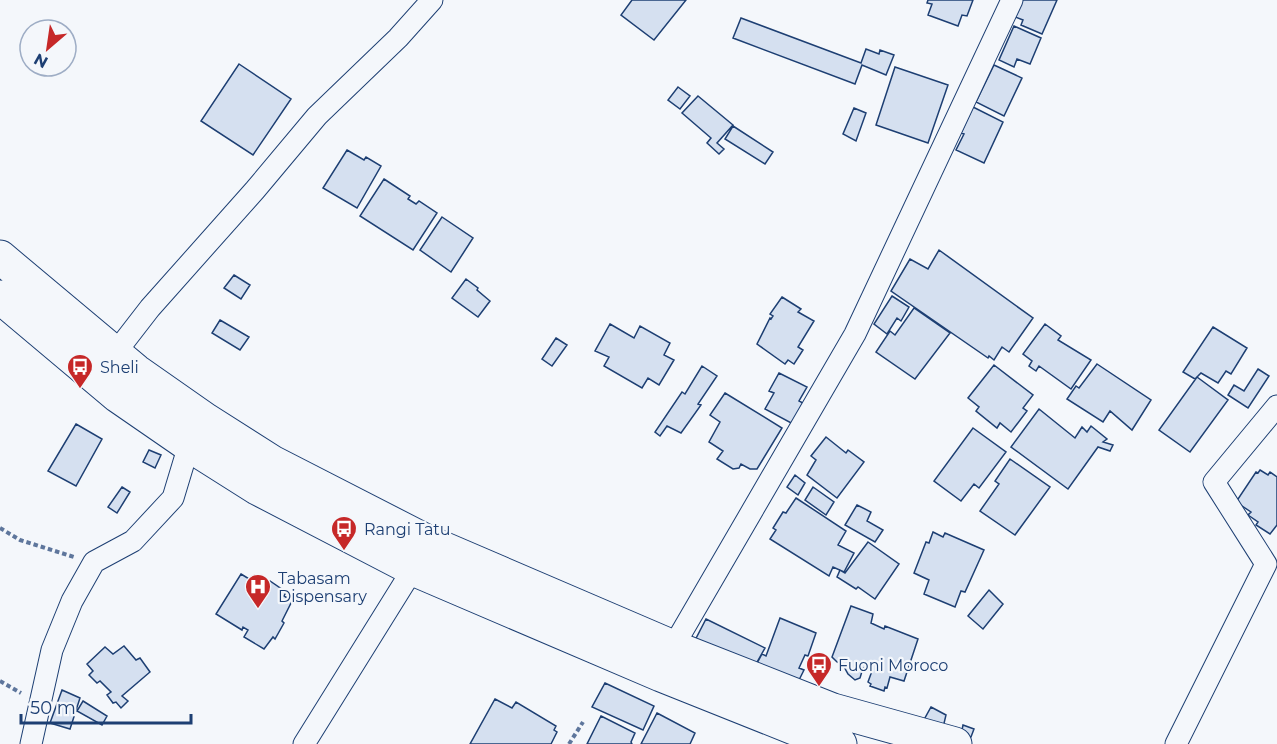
<svg xmlns="http://www.w3.org/2000/svg" width="1277" height="744" font-family="Montserrat,sans-serif">
	<rect width="100%" height="100%" fill="#f4f7fb"/>
	<path fill="#d5e0f0" stroke="#1d3f73" stroke-width="1.5" d="M632,0H686L654,40L621,15Z
		M928,0H973L967,16L962,15L958,26L928,15L932,4L927,3Z
		M1021,0H1057L1042,34L1021,25L1023,20L1013,16Z
		M741,18L861,63L866,49L879,54L880,50L894,55L886,75L862,65L855,84L733,38Z
		M1014,26L1041,38L1030,64L1017,59L1014,67L999,60Z
		M239,64L291,99L253,155L201,121Z
		M994,65L1022,78L1004,116L976,102Z
		M895,67L948,85L928,143L876,125Z
		M678,87L690,96L680,109L668,100Z
		M698,96L733,125L717,143L724,149L719,154L707,143L711,138L682,113Z
		M973,107L1003,122L984,163L956,150L964,134L961,133Z
		M854,108L866,113L856,141L843,134Z
		M733,126L773,152L765,164L725,139Z
		M347,150L364,160L366,157L381,166L357,208L323,188Z
		M384,179L410,196L408,199L416,204L419,201L437,213L413,250L360,216Z
		M442,217L473,238L451,272L420,250Z
		M939,250L1033,318L1009,352L1002,347L994,360L989,356L988,358L891,291L910,259L928,269Z
		M234,275L250,285L241,299L224,288Z
		M466,279L478,288L477,290L490,301L478,317L452,298Z
		M892,296L909,307L901,321L897,318L887,334L874,324Z
		M782,297L801,309L798,312L814,321L798,347L803,350L794,364L788,360L785,364L757,344L770,318L771,319L773,316L770,314Z
		M914,308L950,333L915,379L876,352L890,331L895,335Z
		M220,320L249,337L240,350L212,333Z
		M610,324L634,338L640,326L670,343L664,355L674,360L659,385L648,378L642,388L604,366L609,357L595,351Z
		M1045,324L1061,336L1058,340L1091,360L1071,389L1039,366L1036,371L1029,366L1032,361L1023,354Z
		M1213,327L1247,348L1231,374L1226,371L1218,383L1201,373L1195,379L1183,372Z
		M556,338L567,345L552,366L542,359Z
		M1097,364L1151,400L1132,430L1110,411L1103,422L1067,399L1076,386L1079,388Z
		M994,365L1033,395L1023,408L1027,411L1011,432L1000,423L997,428L976,411L979,407L968,398Z
		M702,366L717,376L698,404L701,405L681,433L667,426L660,436L655,432L682,392L685,394Z
		M1258,369L1269,376L1248,408L1228,395L1234,385L1244,391Z
		M779,373L807,387L799,401L803,403L793,424L765,409L774,393L769,391Z
		M1197,377L1228,400L1190,452L1159,430Z
		M725,393L782,428L757,469H750L741,464L739,468L733,469L717,459L723,451L709,442L720,422L710,415Z
		M1039,409L1075,438L1082,427L1087,432L1091,426L1107,439L1103,442L1113,445L1110,451L1098,447L1068,489L1011,447Z
		M76,424L102,439L76,486L48,471Z
		M973,428L1006,452L979,488L974,484L961,501L934,481Z
		M826,437L846,453L848,450L864,462L837,498L807,475L816,460L811,456Z
		M149,450L161,455L155,468L143,462Z
		M1010,459L1050,487L1015,535L980,511L999,484L995,481Z
		M1260,470L1268,475L1270,472L1277,477V525L1270,534L1256,525L1258,522L1248,515L1251,512L1236,502L1256,472L1258,473Z
		M795,475L805,483L798,495L787,487Z
		M122,487L130,492L117,513L108,507Z
		M813,487L834,502L826,515L805,500Z
		M796,498L846,531L838,545L854,553L844,572L833,567L829,576L770,539L776,530L773,528L783,512L786,513Z
		M857,505L871,512L867,521L883,530L875,542L845,525Z
		M933,532L943,537L945,533L984,550L965,592L961,591L955,607L924,594L929,580L914,573L926,542L929,543Z
		M868,542L899,564L875,599L858,587L856,589L837,577L840,570L845,573Z
		M241,574L254,582L256,579L267,585L270,581L286,592L284,596L292,601L282,621L284,623L275,639L273,637L264,649L244,637L248,630L243,627L242,630L216,614Z
		M989,590L1003,604L983,629L968,616Z
		M851,606L873,614L871,623L884,629L885,626L918,639L904,681L890,677L887,688L885,687L884,691L870,686L871,684L868,682L872,671L863,668L860,678L855,680L848,674L843,665L837,662L832,657Z
		M780,618L816,633L808,656L805,655L799,668L804,670L794,690L755,667L762,654L766,656Z
		M706,619L765,648L752,671L691,648Z
		M124,646L136,660L140,658L150,672L122,696L128,701L121,708L116,702L113,703L107,695L111,692L100,681L97,683L89,675L93,671L87,664L105,647L113,654Z
		M605,683L654,706L643,730L592,707Z
		M62,690L80,698L70,729L50,723Z
		M495,699L512,708L516,702L556,726L554,730L557,732L551,744H470Z
		M83,701L107,716L102,725L77,711Z
		M931,707L946,715L941,736L920,727Z
		M657,713L695,733L690,744H641Z
		M601,716L635,733L631,742L632,744H587Z
		M963,725L974,729L971,737L961,735Z"/>
	<g fill="none" stroke-linecap="round" stroke-linejoin="round">
		<defs>
			<path id="minor" d="M109,361L150,308L255,190L317,116L398,38L432,0
				M673,647L855,334L1012,0
				M31,744L52,650L72,601L94,562L133,541L173,498L189,445
				M304,744L413,569
				M1176,744L1266,564L1214,482L1277,406"/>
			<path id="primary" d="M0,257L136,371L206,420L272,462L426,541L673,647L833,710L955,744
				M0,297L118,396L189,445L257,488L413,569L661,675L824,740L840,744"/>
		</defs>
		<use href="#minor" stroke="#1d3f73" stroke-width="23"/>
		<use href="#primary" stroke="#1d3f73" stroke-width="35"/>
		<path stroke="#5e769c" stroke-width="4" stroke-dasharray="4.5 3" stroke-linecap="butt" d="M0,528L20,540L74,557
			M0,681L21,693
			M569,744L583,722"/>
		<use href="#minor" stroke="#f4f7fb" stroke-width="21"/>
		<use href="#primary" stroke="#f4f7fb" stroke-width="33"/>
	</g>
	<defs>
		<symbol id="bus-pin" viewBox="-11 -11 22 30"><path d="M0 17L-7.5 6A9.5 9.5 0 1 1 7.5 6Z" fill="#c62828" stroke="#f4f7fb"/><path d="M-5-6H5V4H4V6H2V4H-2V6H-4V4H-5ZM-3.5-4V0h7V-4ZM-3.5 1.2v1.5H-2V1.2ZM2 1.2v1.5H3.5V1.2Z" fill="#fff"/></symbol>
		<symbol id="hospital-pin" viewBox="-11 -11 22 30"><path d="M0 17L-7.5 6A9.5 9.5 0 1 1 7.5 6Z" fill="#c62828" stroke="#f4f7fb"/><path d="M-5-5h3v3.5h4V-5h3V5h-3V1.5h-4V5h-3Z" fill="#fff"/></symbol>
	</defs>
	<g fill-rule="evenodd">
		<use href="#bus-pin" x="65" y="352" width="30" height="40"/>
		<use href="#bus-pin" x="329" y="514" width="30" height="40"/>
		<use href="#hospital-pin" x="243" y="572" width="30" height="40"/>
		<use href="#bus-pin" x="804" y="650" width="30" height="40"/>
	</g>
	<g text-anchor="middle" stroke-width="4.5" stroke-linejoin="round" paint-order="stroke">
		<g font-size="16" fill="#1d3f73" stroke="#f4f7fb" text-anchor="start">
			<text x="100" y="373">Sheli</text>
			<text x="364" y="535">Rangi Tatu</text>
			<text x="278" y="584">Tabasam<tspan x="278" dy="18">Dispensary</tspan></text>
			<text x="838" y="671">Fuoni Moroco</text>
		</g>
	</g>
	<g transform="translate(48 48) rotate(209)"><circle r="28" fill="#f4f7fb" stroke="#9eadc5" stroke-width="1.5"/>
	<path d="M0-4.5L10 22L0 15L-10 22Z" fill="#c62828"/>
	<text y="-9" font-size="16" font-weight="bold" text-anchor="middle" fill="#1d3f73">N</text>
	</g>
	<path d="M21 714v9h170v-9" fill="none" stroke="#1d3f73" stroke-width="3"/>
	<text x="30" y="714" font-size="18" fill="#1d3f73" stroke="#f4f7fb" stroke-width="4.5" paint-order="stroke">50 m</text>
</svg>
